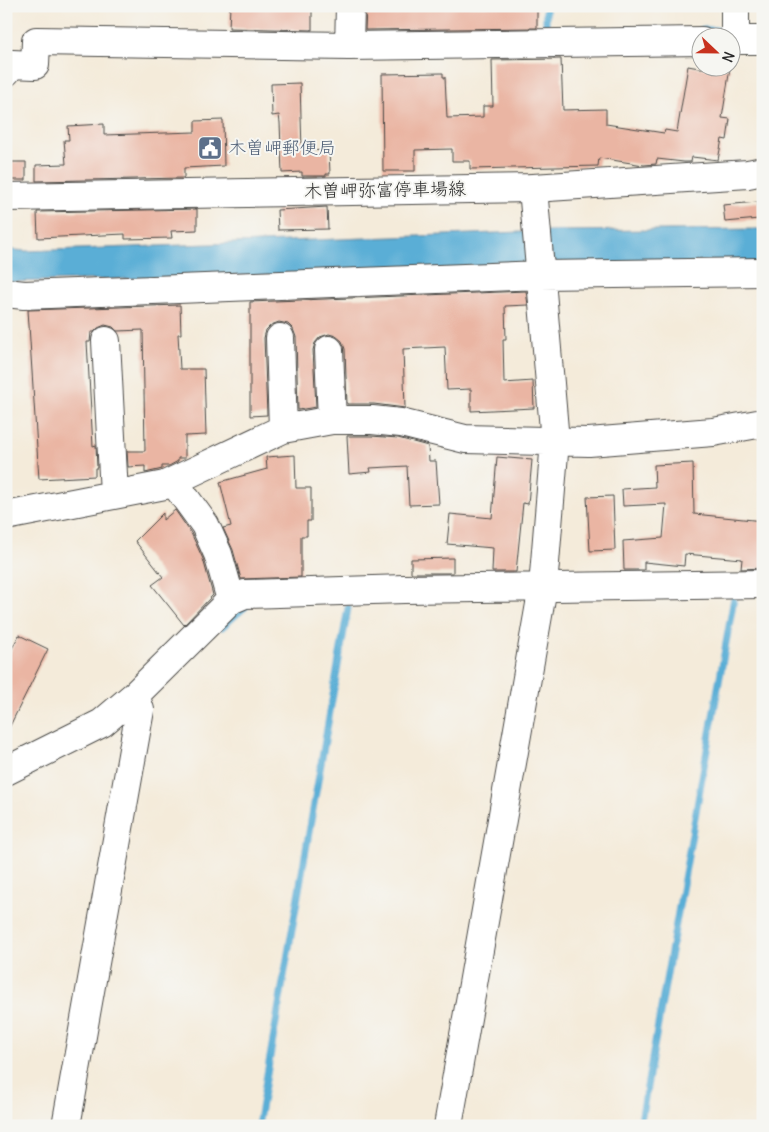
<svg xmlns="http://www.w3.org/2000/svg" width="769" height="1132" font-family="Delius,'Klee One',sans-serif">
	<rect width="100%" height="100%" fill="#f6f6f2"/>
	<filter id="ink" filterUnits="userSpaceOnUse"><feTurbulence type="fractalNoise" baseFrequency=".02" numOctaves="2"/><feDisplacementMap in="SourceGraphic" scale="10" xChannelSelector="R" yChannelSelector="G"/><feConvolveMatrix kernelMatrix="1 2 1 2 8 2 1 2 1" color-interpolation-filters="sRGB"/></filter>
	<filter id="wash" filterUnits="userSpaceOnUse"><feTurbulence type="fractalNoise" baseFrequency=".0096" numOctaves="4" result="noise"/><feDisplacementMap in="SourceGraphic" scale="20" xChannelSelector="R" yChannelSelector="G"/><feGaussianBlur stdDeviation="1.12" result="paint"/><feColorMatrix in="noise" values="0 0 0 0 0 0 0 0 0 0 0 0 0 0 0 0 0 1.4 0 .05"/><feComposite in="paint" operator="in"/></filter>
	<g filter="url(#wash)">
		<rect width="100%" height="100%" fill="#f4ebda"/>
		<path fill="#5aaed6" stroke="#426c80" d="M763,229V262L6,282V249L26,251L548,231Z"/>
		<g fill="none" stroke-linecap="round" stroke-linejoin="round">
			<path stroke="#5aaed6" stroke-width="7" d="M546,6V33H551
				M702,30H724
				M222,627L246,606
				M258,1126L348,608
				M640,1126L734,598"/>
		</g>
		<g id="blocks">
			<path fill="#eab5a3" d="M230,6H312V30L229,28Z
				M369,6H537V28L365,30L366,9H369Z
				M561,59L563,110L606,109V124L664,133L665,130L677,132L688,66L699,68H730L722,118L730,119L727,140L722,139L718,160L692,157L691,162H684L657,159L656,164L644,165L599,158L598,166L470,169V161H452V149L415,150V171H383L382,74L443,73V77H445L447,118L483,117V106H493L492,60Z
				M300,83L302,151L329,150L330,174H326V176H302V172L282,173L280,123L279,115L272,116L271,84Z
				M223,120L224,166L184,168V178L36,181V165L66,164L64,140H69L68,126L104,124V135L195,132V121Z
				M6,162H26V180H6Z
				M758,202L759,219L725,222L723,205Z
				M327,207L328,229L278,230L277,210Z
				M197,209V230L171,231L172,238L125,239V234L38,238L37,212Z
				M526,291L528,305L505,306L506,339H503L504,383L533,381L534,408L471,411V389L447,390L445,347L403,349L405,408L374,404H347L345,349L342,341L336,336L329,334L320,337L315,343L313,350L316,407L298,410L296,337L293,329L288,324L279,322L271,325L266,330L264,338L267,415L250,416V302Z
				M180,305L181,334H178L180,369H204L206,435L185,436V458H178V461L169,466H162V469L158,470L145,473V466L128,467L127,451H145L143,330L117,331L113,327L105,325L98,328L94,332H91L90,342H87L93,446L96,445L97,468H95V476L39,479L28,310Z
				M347,436H371L398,438L428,446L429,461H436L439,504L409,505L407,466L370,468L371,472L349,474Z
				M295,455L296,488H311V521H307V536H301V577L241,579L233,550L223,528L231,526L220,482L267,469L266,457Z
				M497,457L532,460L528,504L523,503L516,572H492L493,548L447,544L450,514L492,518Z
				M693,463L694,514L763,521V568L741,569L742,559L685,554L684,566L644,562V570H624L623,541L663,538L666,504L623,506L622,489L655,487L654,465Z
				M613,496L615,550L590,551L587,497Z
				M175,510L191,533L203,559L213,595L184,625L152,585L163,577L135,541L163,513V520Z
				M453,558V573H411V559Z
				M19,635L48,649L6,734V660Z"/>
		</g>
	</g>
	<g filter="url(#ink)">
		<use href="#blocks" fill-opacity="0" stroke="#494845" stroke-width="1"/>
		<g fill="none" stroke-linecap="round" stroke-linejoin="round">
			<defs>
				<path id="minor" d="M350,6L349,46L702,41
					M732,40H763
					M735,40V6
					M6,72L12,64L35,65L36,41L349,46
					M6,293L24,295L541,275L763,272
					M280,338L283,429
					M106,341L114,494
					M329,350L332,420
					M173,481L205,525L218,554L231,600
					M6,516L165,485L283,429L332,420H372L401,423L465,439L589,442L713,432L763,423
					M6,771L102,723L135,695L231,600L245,594L404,589L763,584
					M66,1126L140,710L135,695
					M448,1126L543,587L555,441L533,188"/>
				<path id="major" d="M6,197L533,188L748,174L763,171"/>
			</defs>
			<use href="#minor" stroke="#494845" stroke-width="30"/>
			<use href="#major" stroke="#494845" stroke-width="30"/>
			<use href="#minor" stroke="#fff" stroke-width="28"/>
			<use href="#major" stroke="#fff" stroke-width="28"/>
		</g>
	</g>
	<defs>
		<symbol id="civic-square" viewBox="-11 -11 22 22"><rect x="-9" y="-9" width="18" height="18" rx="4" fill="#5c6f8a" stroke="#f6f6f2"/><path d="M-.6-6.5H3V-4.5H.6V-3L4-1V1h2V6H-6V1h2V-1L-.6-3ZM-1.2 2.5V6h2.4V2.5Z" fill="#fff"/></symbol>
	</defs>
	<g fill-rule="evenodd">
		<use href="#civic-square" x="196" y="134" width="28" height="28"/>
	</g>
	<g text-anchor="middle" stroke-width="4" stroke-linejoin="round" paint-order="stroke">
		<g font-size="18" fill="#4e5e75" stroke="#f6f6f2" text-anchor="start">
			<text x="228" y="154">木曽岬郵便局</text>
		</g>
		<g font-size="18" fill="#2b2b2b" stroke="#f6f6f2">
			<text transform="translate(385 190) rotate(-1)" y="6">木曽岬弥富停車場線</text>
		</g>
	</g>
	<rect width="769" height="1132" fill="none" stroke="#f6f6f2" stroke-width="25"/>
	<g transform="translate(716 52) rotate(112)"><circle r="24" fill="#f6f6f2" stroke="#a5a5a2"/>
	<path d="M0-4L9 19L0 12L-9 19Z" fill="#c8321e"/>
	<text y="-8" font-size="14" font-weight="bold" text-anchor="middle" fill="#2b2b2b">N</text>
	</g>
</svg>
